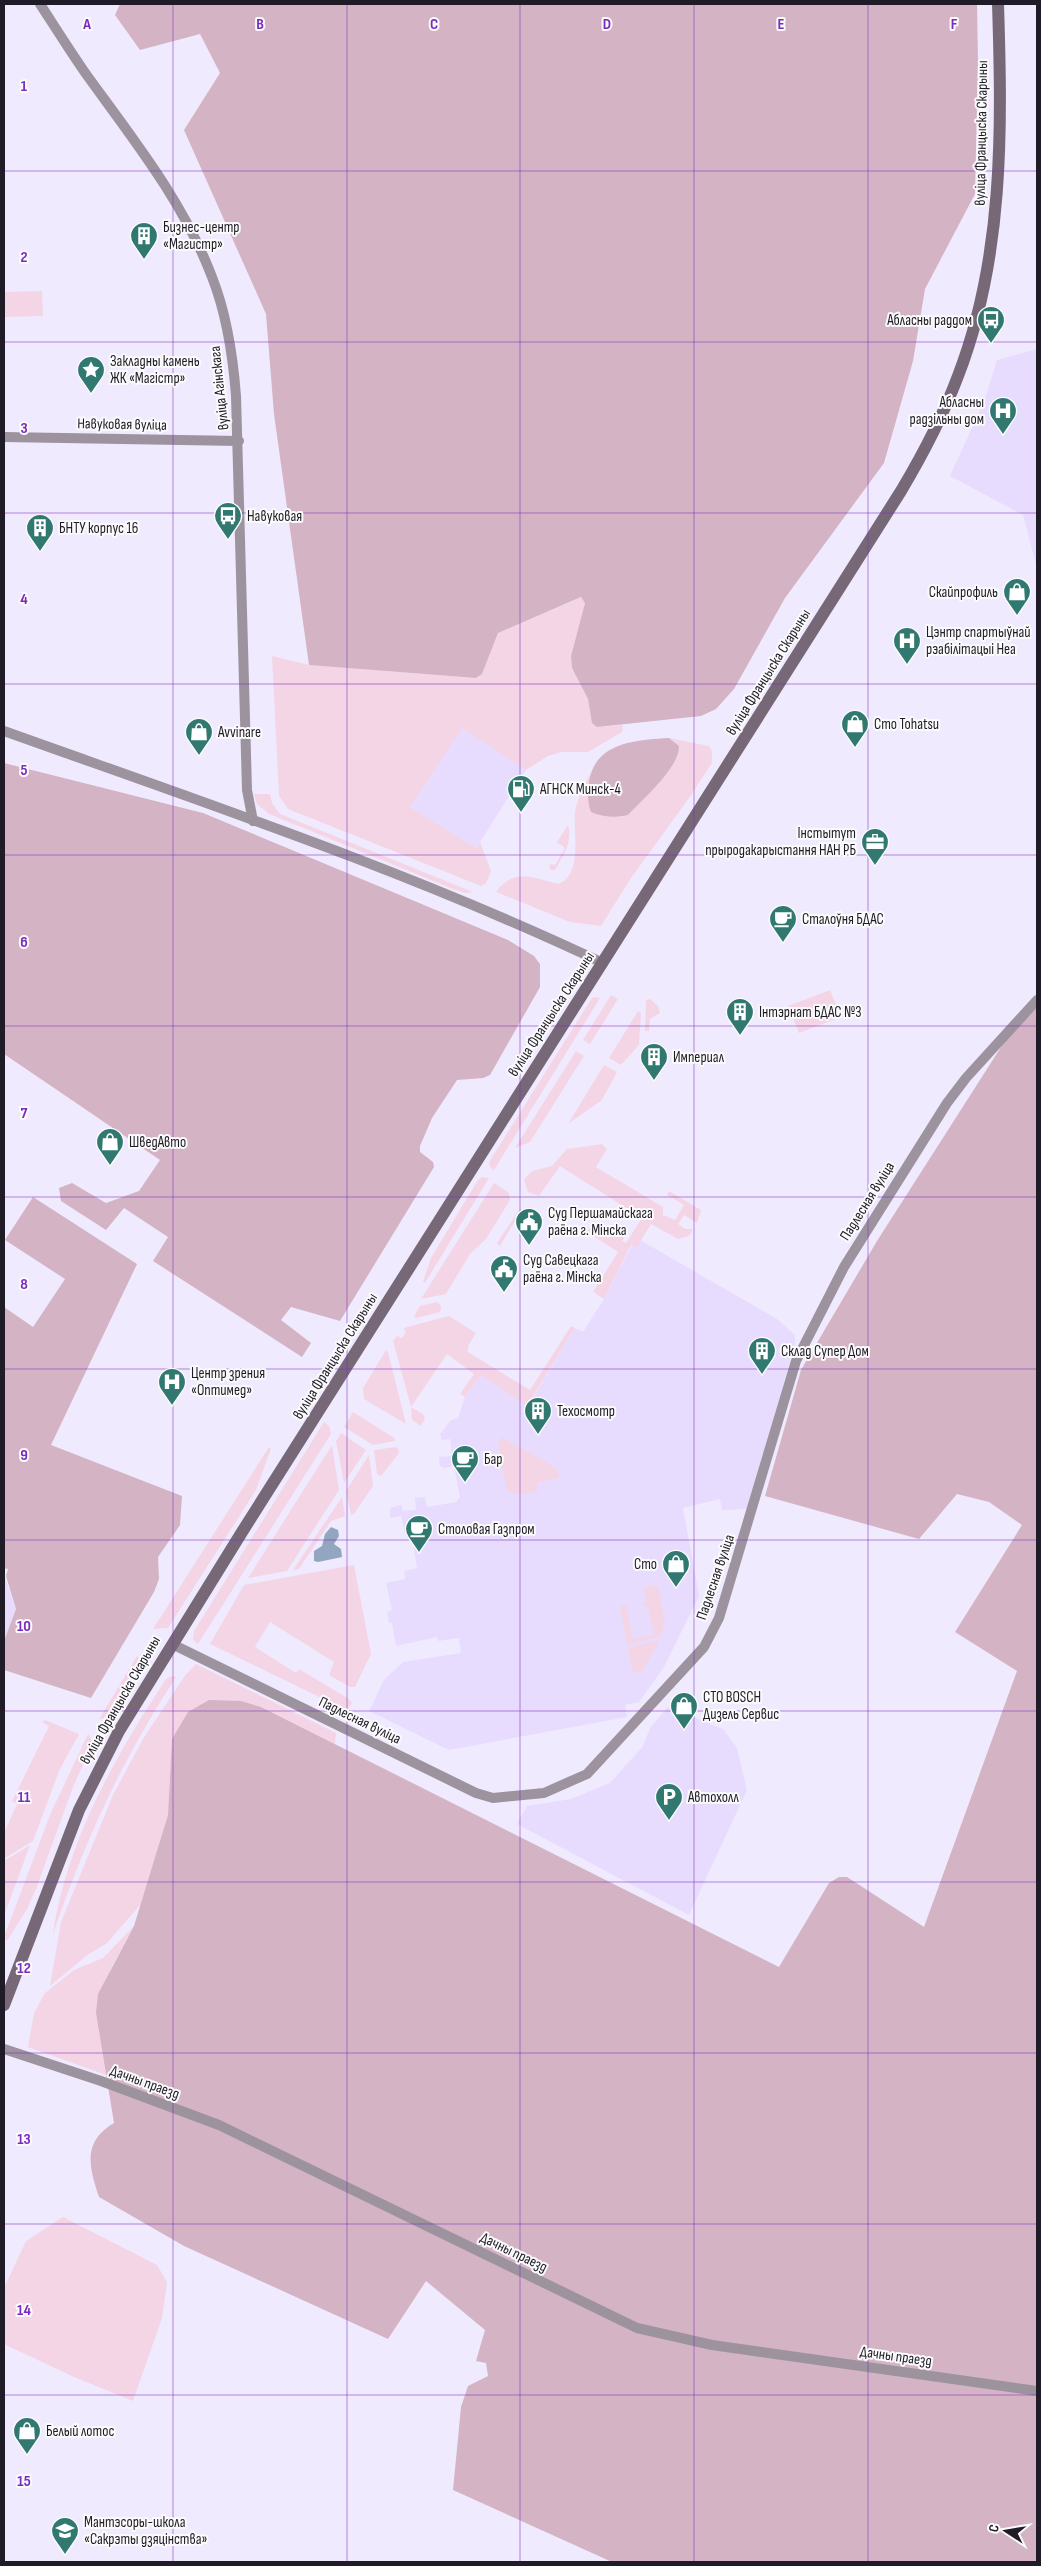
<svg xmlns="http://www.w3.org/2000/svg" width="1041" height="2566" font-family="'Sofia Sans Condensed',sans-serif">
	<rect width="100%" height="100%" fill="#f0eaff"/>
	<path fill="#e7dcfd" d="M1037,349V568L1023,515L950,476L985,399L997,360Z
		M462,727L526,770L476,848L410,807Z
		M640,1240L777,1319L795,1335V1343L748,1509L722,1510L720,1499L683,1508L699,1596L664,1667L639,1702L625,1705L627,1717L449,1750L369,1711L384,1680L403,1662L461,1653L459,1638L438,1641L437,1637L396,1646L392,1623H389L387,1612L392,1610L386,1583L405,1579L404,1571L417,1568L412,1538H406L401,1516L390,1518V1508L401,1505L403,1511L416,1510L415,1498L425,1497L427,1507L456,1502L460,1497L454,1466L444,1468L440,1466L439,1457L452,1456L450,1439L442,1440L440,1434L451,1420L458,1418L465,1397L481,1375L528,1406L575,1328L583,1332L604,1299L632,1245Z
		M4,1575L16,1609L4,1641Z
		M668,1707L723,1729L737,1748L747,1790L689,1915L517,1824L527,1806L571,1799L610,1783L643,1746L650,1728Z"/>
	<path fill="#f4d5e5" d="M42,291L43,316L4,317V292Z
		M582,597L585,603L571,656L572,668L588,699L593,723L597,727L623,725L622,732L588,752H561L548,756L526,770L462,728L410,807L476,848L480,842L491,871L486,883L481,886L288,809L279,796L272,656L309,665L476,678L482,674L498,633Z
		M669,738L709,746L712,751V763L689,798L631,878L601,926L570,922L496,892C514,867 533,878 558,884C583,876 573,832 575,812C577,798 585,785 591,772L588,793L620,817L628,815C643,799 680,767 679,746Z
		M254,794H270L272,803L280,814L473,892L465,893L453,889L269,814L257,804Z
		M568,825C573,842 563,855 555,870H551L549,867L551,864L555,865L565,848L557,842Z
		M830,990L841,1017L799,1033L788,1006Z
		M611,995L618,999L590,1044L583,1040Z
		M596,997L600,998L494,1170L490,1167L489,1162L592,998Z
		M650,999L658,1006L660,1013L650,1019L649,1031H645L646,1000Z
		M638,1011L641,1013L639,1045L621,1065L609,1058Z
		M576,1051L584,1056L530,1142L515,1148Z
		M604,1065L617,1072L602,1100L568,1124Z
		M602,1144L607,1149L596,1167L663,1207V1215L675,1220L684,1205L667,1195L669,1191L701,1210L697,1223L684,1215L678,1224L685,1229H693L689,1236L678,1239L651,1224L637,1247L631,1245L604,1299L593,1292L618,1252L587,1232L594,1221L616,1236L621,1229L627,1233L622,1241L626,1243L642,1218L560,1166L539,1196L528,1192L524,1180L532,1171L552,1166L567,1149Z
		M482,1177L489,1178L425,1283L423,1281L431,1258L478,1180Z
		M494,1183L509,1193L510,1200L486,1239L470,1254L446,1294L421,1299Z
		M521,1207V1211L500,1246L497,1243Z
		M437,1302L441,1306L440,1312L416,1318L414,1316L420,1306Z
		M449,1316L476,1333L468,1346V1352L530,1390L571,1326L575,1328L527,1406L481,1375L465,1397L460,1394L474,1374L447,1354L411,1407L423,1414L425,1419L421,1426L412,1420L411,1407L393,1341L397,1336L402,1338L406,1332L403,1329L407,1327Z
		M386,1350L388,1352L406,1424L364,1399L363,1388Z
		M353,1412L394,1438L395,1441L373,1445L344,1427Z
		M324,1422L329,1426L331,1434L198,1644L193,1640L194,1631Z
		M341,1433L366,1450L344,1483L336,1441Z
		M502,1437L554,1467L557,1469L559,1478L537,1483L538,1491C527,1493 514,1499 506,1489L498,1443Z
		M332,1445L339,1490L287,1571L248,1578Z
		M269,1447L271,1449L256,1490L168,1628L153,1629Z
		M395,1447L398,1448L399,1453L381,1476L377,1474L374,1450Z
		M369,1455L373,1486L354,1514L351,1515L346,1491Z
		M342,1497L345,1516L331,1521L299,1569L293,1570Z
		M354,1565L371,1654L355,1687H350L329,1675L334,1662L270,1622L255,1647L296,1673L299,1669L349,1699L352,1703L348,1709L340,1707L210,1644L244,1585Z
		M654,1585L657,1586L659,1590L665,1622L661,1636L627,1645L620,1606L626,1604L633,1639L654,1635L648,1609L642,1604L646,1602L644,1587Z
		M660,1640L643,1670L635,1673L632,1671L628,1648Z
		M137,1656L141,1660L104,1718L99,1719Z
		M196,1664L336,1733L335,1744L261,1707L172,1739L168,1815L142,1903L107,1943L86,1956L50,1986L61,1922L113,1795L143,1739L184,1677Z
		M171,1676L176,1677C121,1762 86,1838 53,1934C67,1840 115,1757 166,1679Z
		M45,1720L79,1734L59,1771L33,1841L5,1858L4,1833L17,1804L12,1801L49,1726L42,1722Z
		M88,1734L93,1743L73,1787L36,1889L27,1909L7,1941L4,1937L50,1815Z
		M30,1845L4,1916V1861Z
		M134,1926L111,1968L96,2014L106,2075L28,2047L34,2013L45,1993L74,1970L103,1958Z
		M63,2217L157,2265L167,2282L162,2318L133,2401L74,2377L4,2344V2288L26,2241Z"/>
	<path fill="#d4b3c4" d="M120,4H977L978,61L975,194L925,289L913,361L884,463L785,598L734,689L716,709L701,716L597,727L592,723L588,699L572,668L571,656L585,603L581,597L498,633L482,674L476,678L309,665L274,414L266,314L184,130L220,73L200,34L140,50L115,15Z
		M669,738L679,746C680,767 643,799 628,815C617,818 602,817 591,812C587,802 588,793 589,782C595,742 636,740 669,738Z
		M4,763L203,813L508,940L534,956L540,964V987L490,1075L483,1078L457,1080L432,1118L420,1146V1152L433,1162L434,1167L340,1321L291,1307L281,1320L311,1343L302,1357L153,1261L168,1237L124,1208L106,1230L61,1201L59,1188L72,1183L106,1203L139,1191L160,1160L4,1054Z
		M1037,1007V2562H612L453,2490L461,2407L468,2386L488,2376L486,2363L476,2361L485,2330L426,2281L388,2339L184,2246L99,2197C89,2167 82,2142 114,2123L96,2013L98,1994L134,1926L168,1815L172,1739L188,1712L209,1700L241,1701L261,1707L779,1967L829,1883L839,1877H847L924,1927L1017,1671L955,1632L1022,1525L989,1502L957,1494L919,1539L765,1496L801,1370L877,1241L1010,1033Z
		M33,1197L137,1264L51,1445L182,1496L180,1525L158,1557L159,1579L154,1592L91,1698L4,1670V1641L16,1609L6,1576L8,1569L4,1568V1307L33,1327L65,1279L5,1240Z"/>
	<path fill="#92a6c0" d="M331,1527L338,1530L339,1536L334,1544L341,1549L342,1557L318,1562L314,1561V1551L322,1546L325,1534Z"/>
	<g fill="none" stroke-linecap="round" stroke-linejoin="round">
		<path stroke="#9d939e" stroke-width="10" d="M40,4C55,27 70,51 86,74C133,139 183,201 212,277C227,315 233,356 236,396L247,790L253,821
			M4,437L239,441
			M4,731C205,803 409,871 603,963
			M172,1644L476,1793L493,1798L544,1793L587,1774L704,1647L719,1618L796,1361L844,1267L947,1103L966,1078L1037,1000
			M4,2049L101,2081L219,2125L637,2328L712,2345L1037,2391"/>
		<path stroke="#776878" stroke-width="12" d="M4,2005L79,1810L119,1731L242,1532L901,491C923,454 943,416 958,376C1004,257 1002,129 998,4"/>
	</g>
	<path fill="none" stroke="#7b2cbf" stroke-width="1" stroke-opacity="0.55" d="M173,4V2562M347,4V2562M520,4V2562M694,4V2562M868,4V2562M4,171H1037M4,342H1037M4,513H1037M4,684H1037M4,855H1037M4,1026H1037M4,1197H1037M4,1369H1037M4,1540H1037M4,1711H1037M4,1882H1037M4,2053H1037M4,2224H1037M4,2395H1037"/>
	<defs>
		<symbol id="building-pin" viewBox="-11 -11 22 30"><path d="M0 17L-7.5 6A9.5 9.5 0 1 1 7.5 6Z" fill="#307870" stroke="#fbfbfb"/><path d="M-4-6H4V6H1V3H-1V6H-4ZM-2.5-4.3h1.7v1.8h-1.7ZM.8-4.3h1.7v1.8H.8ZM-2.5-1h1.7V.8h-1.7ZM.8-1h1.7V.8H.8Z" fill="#fff"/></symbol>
		<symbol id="bus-pin" viewBox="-11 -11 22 30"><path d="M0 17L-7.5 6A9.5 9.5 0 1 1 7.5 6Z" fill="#307870" stroke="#fbfbfb"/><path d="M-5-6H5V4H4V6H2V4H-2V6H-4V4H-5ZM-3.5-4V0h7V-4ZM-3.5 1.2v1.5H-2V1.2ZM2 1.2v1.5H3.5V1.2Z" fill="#fff"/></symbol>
		<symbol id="sight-pin" viewBox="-11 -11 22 30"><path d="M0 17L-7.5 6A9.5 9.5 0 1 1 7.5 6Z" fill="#307870" stroke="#fbfbfb"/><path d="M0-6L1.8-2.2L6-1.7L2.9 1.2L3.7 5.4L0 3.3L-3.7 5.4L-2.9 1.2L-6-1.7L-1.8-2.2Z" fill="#fff"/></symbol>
		<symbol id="hospital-pin" viewBox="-11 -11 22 30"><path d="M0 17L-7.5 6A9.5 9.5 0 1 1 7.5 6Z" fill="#307870" stroke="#fbfbfb"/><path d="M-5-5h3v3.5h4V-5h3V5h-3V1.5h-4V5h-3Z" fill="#fff"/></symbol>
		<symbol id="shop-pin" viewBox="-11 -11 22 30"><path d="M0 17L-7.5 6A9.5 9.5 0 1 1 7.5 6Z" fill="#307870" stroke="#fbfbfb"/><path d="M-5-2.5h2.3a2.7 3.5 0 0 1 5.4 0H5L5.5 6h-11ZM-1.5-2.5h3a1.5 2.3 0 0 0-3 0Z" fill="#fff"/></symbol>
		<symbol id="fuel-pin" viewBox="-11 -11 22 30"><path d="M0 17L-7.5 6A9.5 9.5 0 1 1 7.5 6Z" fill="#307870" stroke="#fbfbfb"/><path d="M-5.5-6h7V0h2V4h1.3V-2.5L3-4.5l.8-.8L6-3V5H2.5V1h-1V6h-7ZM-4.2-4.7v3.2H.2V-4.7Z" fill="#fff"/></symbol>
		<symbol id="office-pin" viewBox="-11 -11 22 30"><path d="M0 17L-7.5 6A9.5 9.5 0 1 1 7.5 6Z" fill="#307870" stroke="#fbfbfb"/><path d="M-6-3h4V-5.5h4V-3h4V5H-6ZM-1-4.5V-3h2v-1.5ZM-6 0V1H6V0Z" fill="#fff"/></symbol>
		<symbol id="cafe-pin" viewBox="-11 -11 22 30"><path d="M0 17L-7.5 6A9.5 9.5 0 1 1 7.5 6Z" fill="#307870" stroke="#fbfbfb"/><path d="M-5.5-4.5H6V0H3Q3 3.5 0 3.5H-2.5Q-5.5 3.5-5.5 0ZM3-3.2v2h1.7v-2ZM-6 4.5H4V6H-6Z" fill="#fff"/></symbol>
		<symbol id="civic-pin" viewBox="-11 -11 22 30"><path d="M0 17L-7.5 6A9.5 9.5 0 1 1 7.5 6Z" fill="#307870" stroke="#fbfbfb"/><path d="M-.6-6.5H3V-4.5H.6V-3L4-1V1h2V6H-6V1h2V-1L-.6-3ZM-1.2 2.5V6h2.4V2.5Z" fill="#fff"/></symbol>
		<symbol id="parking-pin" viewBox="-11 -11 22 30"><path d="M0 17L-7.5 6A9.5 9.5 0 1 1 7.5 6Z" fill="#307870" stroke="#fbfbfb"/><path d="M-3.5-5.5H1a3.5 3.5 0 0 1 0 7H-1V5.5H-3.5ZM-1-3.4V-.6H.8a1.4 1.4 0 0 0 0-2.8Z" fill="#fff"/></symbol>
		<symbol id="school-pin" viewBox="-11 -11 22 30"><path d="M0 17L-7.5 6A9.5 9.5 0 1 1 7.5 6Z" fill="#307870" stroke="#fbfbfb"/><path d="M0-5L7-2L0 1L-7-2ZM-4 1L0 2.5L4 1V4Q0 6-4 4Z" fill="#fff"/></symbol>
	</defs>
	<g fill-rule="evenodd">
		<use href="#building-pin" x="128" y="220" width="32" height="43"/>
		<use href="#bus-pin" x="975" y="304" width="32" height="43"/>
		<use href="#sight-pin" x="75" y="354" width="32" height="43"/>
		<use href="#hospital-pin" x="987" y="395" width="32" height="43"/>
		<use href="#bus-pin" x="212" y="500" width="32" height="43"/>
		<use href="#building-pin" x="24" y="512" width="32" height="43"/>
		<use href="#shop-pin" x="1001" y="576" width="32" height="43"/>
		<use href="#hospital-pin" x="891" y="625" width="32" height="43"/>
		<use href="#shop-pin" x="839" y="708" width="32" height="43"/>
		<use href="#shop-pin" x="183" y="716" width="32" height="43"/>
		<use href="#fuel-pin" x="505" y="773" width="32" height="43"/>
		<use href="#office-pin" x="859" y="826" width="32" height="43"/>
		<use href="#cafe-pin" x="767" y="903" width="32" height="43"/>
		<use href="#building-pin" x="724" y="996" width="32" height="43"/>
		<use href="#building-pin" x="638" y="1041" width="32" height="43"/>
		<use href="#shop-pin" x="94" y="1126" width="32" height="43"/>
		<use href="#civic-pin" x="513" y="1206" width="32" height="43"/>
		<use href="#civic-pin" x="488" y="1253" width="32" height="43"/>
		<use href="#building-pin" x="746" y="1335" width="32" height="43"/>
		<use href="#hospital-pin" x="156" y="1366" width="32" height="43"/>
		<use href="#building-pin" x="522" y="1395" width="32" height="43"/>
		<use href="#cafe-pin" x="449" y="1443" width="32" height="43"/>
		<use href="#cafe-pin" x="403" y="1513" width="32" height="43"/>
		<use href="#shop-pin" x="660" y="1548" width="32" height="43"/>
		<use href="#shop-pin" x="668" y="1690" width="32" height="43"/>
		<use href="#parking-pin" x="653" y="1781" width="32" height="43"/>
		<use href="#shop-pin" x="11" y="2415" width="32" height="43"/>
		<use href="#school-pin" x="49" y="2515" width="32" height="43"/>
	</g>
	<g text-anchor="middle" stroke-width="4" stroke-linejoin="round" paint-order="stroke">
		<g font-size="15" fill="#1f1b27" stroke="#fbfbfb">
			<text transform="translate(981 133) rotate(-89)" y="5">вуліца Францыска Скарыны</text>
			<text transform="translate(219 388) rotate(-96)" y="5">вуліца Агінскага</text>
			<text transform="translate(122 424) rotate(1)" y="5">Навуковая вуліца</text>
			<text transform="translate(768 672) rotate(-58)" y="5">вуліца Францыска Скарыны</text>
			<text transform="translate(551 1014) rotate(-57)" y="5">вуліца Францыска Скарыны</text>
			<text transform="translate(867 1201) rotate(-58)" y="5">Падлесная вуліца</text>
			<text transform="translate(335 1356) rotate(-58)" y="5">вуліца Францыска Скарыны</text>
			<text transform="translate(715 1577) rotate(-71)" y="5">Падлесная вуліца</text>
			<text transform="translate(120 1700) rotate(-60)" y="5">вуліца Францыска Скарыны</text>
			<text transform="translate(360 1720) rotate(26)" y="5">Падлесная вуліца</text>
			<text transform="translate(145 2082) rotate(20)" y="5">Дачны праезд</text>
			<text transform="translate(514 2252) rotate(26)" y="5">Дачны праезд</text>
			<text transform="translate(896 2356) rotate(8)" y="5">Дачны праезд</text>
		</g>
		<g font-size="15" fill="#1f1b27" stroke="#fbfbfb" text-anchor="start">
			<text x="163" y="232">Бизнес-центр<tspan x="163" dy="17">«Магистр»</tspan></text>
			<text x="972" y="325" text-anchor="end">Абласны раддом</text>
			<text x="110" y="366">Закладны камень<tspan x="110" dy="17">ЖК «Магістр»</tspan></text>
			<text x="984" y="407" text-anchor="end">Абласны<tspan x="984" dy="17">радзільны дом</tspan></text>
			<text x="247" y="521">Навуковая</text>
			<text x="59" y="533">БНТУ корпус 16</text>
			<text x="998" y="597" text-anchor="end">Скайпрофиль</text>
			<text x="926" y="637">Цэнтр спартыўнай<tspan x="926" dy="17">рэабілітацыі Неа</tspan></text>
			<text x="874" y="729">Сто Tohatsu</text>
			<text x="218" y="737">Avvinare</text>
			<text x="540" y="794">АГНСК Минск-4</text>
			<text x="856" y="838" text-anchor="end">Інстытут<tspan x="856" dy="17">прыродакарыстання НАН РБ</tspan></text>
			<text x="802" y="924">Сталоўня БДАС</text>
			<text x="759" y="1017">Інтэрнат БДАС №3</text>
			<text x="673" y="1062">Империал</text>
			<text x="129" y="1147">ШведАвто</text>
			<text x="548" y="1218">Суд Першамайскага<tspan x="548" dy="17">раёна г. Мінска</tspan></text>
			<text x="523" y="1265">Суд Савецкага<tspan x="523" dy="17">раёна г. Мінска</tspan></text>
			<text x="781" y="1356">Склад Супер Дом</text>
			<text x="191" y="1378">Центр зрения<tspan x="191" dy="17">«Оптимед»</tspan></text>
			<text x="557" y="1416">Техосмотр</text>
			<text x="484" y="1464">Бар</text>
			<text x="438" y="1534">Столовая Газпром</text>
			<text x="657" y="1569" text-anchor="end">Сто</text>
			<text x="703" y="1702">СТО BOSCH<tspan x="703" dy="17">Дизель Сервис</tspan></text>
			<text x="688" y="1802">Автохолл</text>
			<text x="46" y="2436">Белый лотос</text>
			<text x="84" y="2527">Мантэсоры-школа<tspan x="84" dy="17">«Сакрэты дзяцінства»</tspan></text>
		</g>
	</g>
	<g font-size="16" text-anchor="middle" font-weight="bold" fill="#7b2cbf" stroke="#fbfbfb" stroke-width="4" stroke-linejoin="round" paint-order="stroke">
		<text x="87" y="29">A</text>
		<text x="260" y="29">B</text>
		<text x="434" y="29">C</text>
		<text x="607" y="29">D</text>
		<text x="781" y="29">E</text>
		<text x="954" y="29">F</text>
		<text x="24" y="91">1</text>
		<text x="24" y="262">2</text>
		<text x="24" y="433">3</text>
		<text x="24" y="604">4</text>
		<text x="24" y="775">5</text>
		<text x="24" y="947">6</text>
		<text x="24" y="1118">7</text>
		<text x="24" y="1289">8</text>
		<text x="24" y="1460">9</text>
		<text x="24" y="1631">10</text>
		<text x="24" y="1802">11</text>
		<text x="24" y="1973">12</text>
		<text x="24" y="2144">13</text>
		<text x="24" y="2315">14</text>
		<text x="24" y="2486">15</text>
	</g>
	<rect width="1041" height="2566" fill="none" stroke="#1f1b27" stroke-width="10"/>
	<g transform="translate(1006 2531) rotate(282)" stroke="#fbfbfb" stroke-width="4" paint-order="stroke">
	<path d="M0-4L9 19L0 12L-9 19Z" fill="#1f1b27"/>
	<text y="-8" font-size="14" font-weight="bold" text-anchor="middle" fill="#1f1b27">С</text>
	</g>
</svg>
